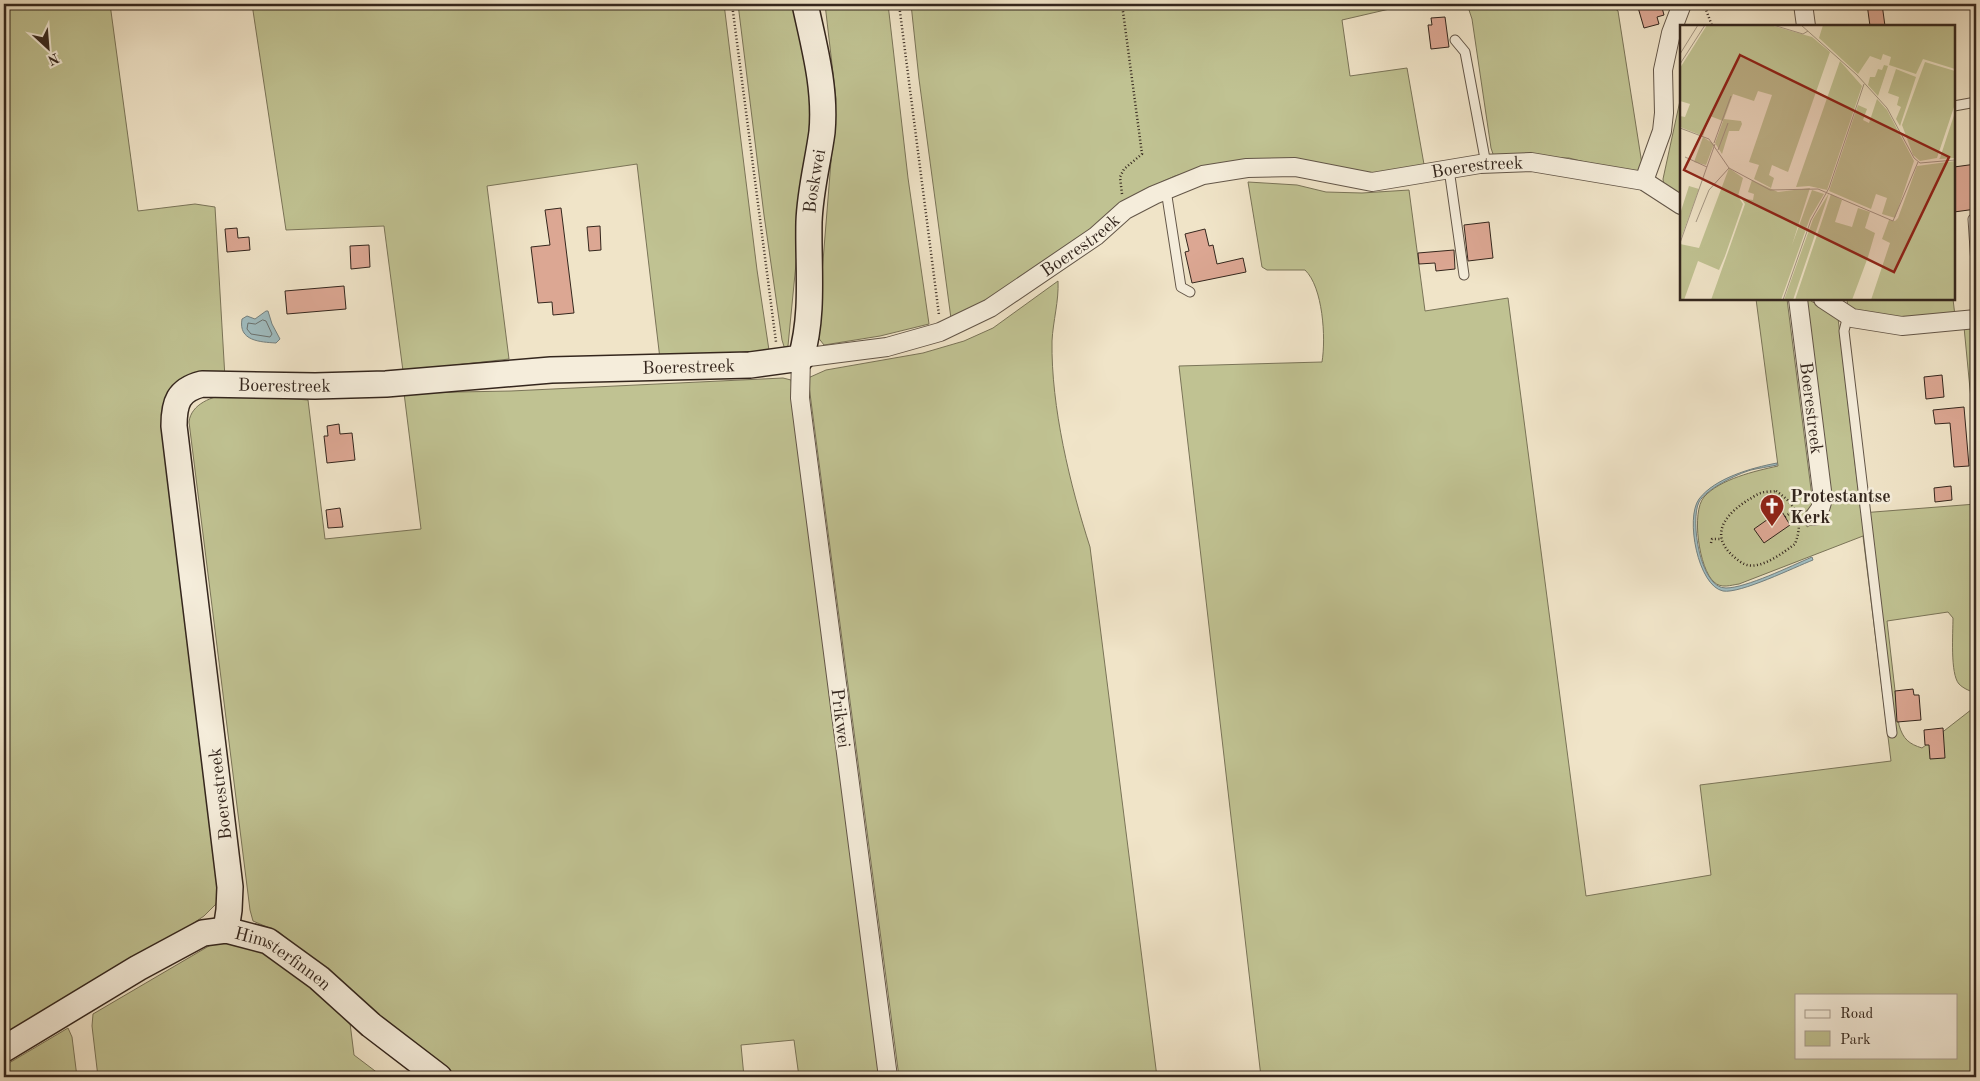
<svg xmlns="http://www.w3.org/2000/svg" width="1980" height="1081" font-family="'Old Standard TT',serif">
	<rect width="100%" height="100%" fill="#f0e4c8"/>
	<filter id="stains"><feTurbulence type="fractalNoise" baseFrequency=".004" numOctaves="4"/><feColorMatrix values="0 0 0 0 .2 0 0 0 0 .09 0 0 0 0 .02 0 0 0 .5 -.17"/></filter>
	<radialGradient id="worn" r=".72"><stop offset=".6" stop-color="#630" stop-opacity="0"/><stop offset="1" stop-color="#630" stop-opacity=".3"/></radialGradient>
	<path fill="#c0c292" stroke="#7a7458" fill-rule="evenodd" d="M4,4H110L138,211L195,204L215,207L225,378L174,391L219,893L216,904L204,916L170,939L4,1036Z
		M252,4H724L757,270L770,357L660,359L637,164L487,186L509,359L403,371L384,226L286,230Z
		M738,4H798L812,99L787,356L782,340L764,215Z
		M825,4H888L908,178L929,324L880,336L824,345L817,336L836,99Z
		M911,4H1411L1342,20L1350,76L1407,68L1425,170L1398,175L1201,168L1175,176L1155,185L952,326L919,79Z
		M1467,4H1612L1613,7L1618,11L1644,177L1569,158L1515,157L1495,160L1491,148L1472,19Z
		M1681,96V198L1664,187L1663,179Z
		M1248,182L1297,185L1326,192L1362,193L1409,190L1425,311L1508,298L1586,896L1711,875L1700,785L1891,761L1863,536L1739,584C1731,585 1721,589 1714,582C1699,569 1691,512 1704,497C1720,479 1755,471 1778,466L1756,299H1787L1813,505L1812,508L1806,511L1807,527L1821,519L1801,299H1808L1838,318L1861,513L1976,504V693C1970,691 1964,689 1959,684C1950,674 1953,633 1953,618L1948,612L1887,621L1899,725C1903,739 1909,744 1922,748L1976,706V1077H1261L1179,366L1322,362C1326,338 1323,287 1305,270H1267L1262,267ZM1796,995H1956V1057H1796Z
		M1058,281C1059,301 1053,321 1052,341C1051,407 1070,485 1090,547L1157,1077H899L808,378L826,370L923,353L964,341L993,328Z
		M1847,299H1953L1955,316L1878,322L1848,309Z
		M1976,326V451L1964,327Z
		M783,378L791,380L883,1077H799L794,1040L741,1045L744,1077H448L332,981L297,947L279,932L253,921L250,910L189,422C191,404 212,396 230,394L308,400L325,539L421,529L404,393L511,391Z
		M224,940L285,960L350,1023L354,1055L383,1077H98L92,1026L93,1014L214,943Z
		M68,1028L72,1037L77,1077H4V1066Z"/>
	<path fill="#9fbcc0" stroke="#74807f" d="M266,311H268L272,324L280,339L276,343C260,342 238,341 242,319L247,316L255,319Z
		M1777,463V465C1768,467 1759,468 1751,470C1737,474 1706,489 1699,502C1690,520 1700,589 1726,588C1746,588 1791,566 1812,557L1813,560C1795,567 1740,594 1723,591C1698,586 1685,518 1699,499C1715,478 1751,468 1777,463Z"/>
	<g fill="none" stroke-linecap="round" stroke-linejoin="round">
		<path stroke="#6a716e" stroke-width="1" d="M263,320L266,321L272,334L270,337L251,334L247,329L248,323L255,324Z"/>
	</g>
	<path fill="#dca793" stroke="#34261d" d="M1637,4H1661L1664,15L1657,17L1659,24L1644,28Z
		M1867,4H1882L1885,26H1870Z
		M1445,17L1449,47L1431,49L1428,25H1432L1431,18Z
		M1976,164V209L1954,212V167Z
		M561,208L574,313L553,315L552,302L538,303L531,247L550,245L545,210Z
		M1489,222L1493,258L1468,261L1464,225Z
		M600,226L601,250L589,251L587,227Z
		M237,228L238,238L249,237L250,250L227,252L225,229Z
		M1205,229L1209,246L1213,245L1217,264L1243,258L1246,272L1192,283L1185,252L1189,251L1185,234Z
		M369,245L370,267L351,269L350,246Z
		M1454,250L1455,269L1436,271L1435,263L1419,264L1418,253Z
		M344,286L346,309L287,314L285,291Z
		M1942,375L1944,397L1926,399L1924,377Z
		M1964,407L1969,466L1954,467L1950,423L1935,424L1933,410Z
		M339,424L340,434L352,433L355,460L327,463L324,436H328L327,426Z
		M1951,486L1952,500L1935,502L1934,488Z
		M340,508L343,527L328,528L326,510Z
		M1781,510L1790,525L1764,543L1754,529Z
		M1913,689L1914,695H1919L1921,720L1897,722L1895,691Z
		M1943,728L1945,758L1930,759L1929,745H1925L1924,730Z"/>
	<g fill="none" stroke-linecap="round" stroke-linejoin="round">
		<defs>
			<path id="lane" d="M1455,40L1465,52L1486,164
				M1954,106L1976,102
				M1449,169L1464,275
				M1166,190L1181,287L1190,292
				M1973,219L1976,264
				M1848,315L1844,331L1892,733"/>
			<g id="street">
				<path d="M1803,4L1806,26"/>
				<path d="M1644,181L1662,131L1664,113L1663,70L1671,33L1682,4"/>
				<path id="s1" d="M1798,299L1823,499L1820,509L1815,516"/>
				<path d="M1823,299L1852,318L1902,326L1976,319"/>
				<path id="s2" d="M888,1077L800,398L801,358L887,347L940,332L990,308L1096,236L1125,210L1154,195L1203,175L1247,168L1295,167L1372,182L1480,164L1531,162L1644,181L1681,205"/>
			</g>
			<g id="secondary">
				<path id="s3" d="M226,930L229,910L230,887L174,426C174,403 178,390 202,384L315,386L386,384L551,370L750,365L801,358C814,313 808,268 809,222C810,191 818,162 822,132C826,88 814,46 805,4"/>
				<path id="s4" d="M4,1049L138,968L203,933L226,930L268,941L319,978L371,1025L439,1077"/>
			</g>
		</defs>
		<use href="#lane" stroke="#635648" stroke-width="11"/>
		<use href="#street" stroke="#635648" stroke-width="20"/>
		<use href="#secondary" stroke="#34261d" stroke-width="28"/>
		<path stroke="#34261d" stroke-width="2.5" stroke-dasharray="1 2.5" stroke-linecap="butt" d="M732,4L776,342
			M899,4L939,315
			M1704,4L1712,26
			M1122,194L1120,177L1124,169L1142,154L1122,4
			M1776,491C1797,505 1804,520 1795,544C1784,552 1762,569 1747,565C1740,563 1734,557 1729,552C1710,531 1729,512 1748,500C1752,498 1757,494 1761,493C1766,491 1772,492 1776,491Z
			M1785,517L1795,509
			M1711,543L1712,539H1722"/>
		<use href="#lane" stroke="#f5eddb" stroke-width="9"/>
		<use href="#street" stroke="#f5eddb" stroke-width="18"/>
		<use href="#secondary" stroke="#f5eddb" stroke-width="25"/>
	</g>
	<defs>
		<symbol id="church-pin" viewBox="-11 -11 22 30"><path d="M0 17L-7.5 6A9.5 9.5 0 1 1 7.5 6Z" fill="#8f2418" stroke="#f5eddb"/><path d="M-1.2-6h2.4v3.5h3.3v2.4h-3.3V6h-2.4V-.1h-3.3v-2.4h3.3Z" fill="#fff"/></symbol>
	</defs>
	<g fill-rule="evenodd">
		<use href="#church-pin" x="1758" y="492" width="28" height="38"/>
	</g>
	<g text-anchor="middle" stroke-width="5" stroke-linejoin="round" paint-order="stroke">
		<g font-size="18" fill="#34261d" stroke="#f5eddb">
			<text dy="6" stroke="none"><textPath href="#s2" startOffset="1452">Boerestreek</textPath></text>
			<text dy="6" stroke="none"><textPath href="#s3" startOffset="1342">Boskwei</textPath></text>
			<text dy="6" stroke="none"><textPath href="#s2" startOffset="1032">Boerestreek</textPath></text>
			<text dy="6" stroke="none"><textPath href="#s3" startOffset="1051">Boerestreek</textPath></text>
			<text dy="6" stroke="none"><textPath href="#s3" startOffset="646">Boerestreek</textPath></text>
			<text dy="6" stroke="none"><textPath href="#s1" startOffset="110">Boerestreek</textPath></text>
			<text transform="translate(841 718) rotate(83)" y="6">Prikwei</text>
			<text transform="translate(220 794) rotate(-97)" y="6">Boerestreek</text>
			<text dy="6" stroke="none"><textPath href="#s4" startOffset="318">Himsterfinnen</textPath></text>
		</g>
		<g font-size="18" font-weight="bold" fill="#34261d" stroke="#f5eddb" text-anchor="start">
			<text x="1790" y="502">Protestantse<tspan x="1790" dy="21">Kerk</tspan></text>
		</g>
	</g>
	<g transform="translate(1680 25)">
		<rect width="275" height="275" fill="#f0e4c8"/>
		<path d="M27,0H90L132,12L150,27L108,147L92,140L89,150L94,153L91,163L74,154L79,140L69,137L92,70L78,66L74,76L53,69L44,94L61,96L62,99L59,106H49L42,129L35,118L43,96L30,91L23,111L0,102V91L5,92L10,79L0,76V43ZM143,0H275V44L243,34L236,49L209,40L211,32L203,29L201,35L190,31L178,49L139,13ZM160,36L182,61L147,165L129,161L116,162ZM245,37L275,46V79L257,133L240,136L233,130L222,100ZM204,40L208,41L198,71L188,60L190,52H195L198,44L202,45ZM216,44L236,52L220,101L216,94L221,82L217,80L219,72L208,68ZM197,74L207,85L234,136L215,193L202,189L207,173L196,169L191,184L149,166L178,80L187,84L183,95L189,98ZM275,87V133L259,134L260,133ZM23,112L34,119L26,140L14,137ZM275,136V275H191L210,218L202,214L209,195L215,196L218,193L237,141ZM49,143L63,153L58,171L63,179L45,231L39,245L18,236L4,275H0V219L19,223ZM72,155L98,167L130,163L112,220L132,165L144,169L130,193L101,275H31L65,179L61,173L73,175L74,169L68,167ZM9,161L19,164L0,216V189ZM149,168L113,275H104L133,194ZM151,169L162,175L155,197L172,202L178,183L190,187L185,203L195,208L188,232L172,275H115Z" fill="#c0c292"/>
		<path fill="none" stroke="#a59884" stroke-width="1" d="M93,0L123,9L128,6M121,0L177,50L207,83L234,133L240,138L275,135M0,29L18,0M0,39L25,0M0,103L29,114L49,143L90,165L138,164L213,196L238,137M34,118L51,71M38,125L48,98M5,132L27,142M16,197L29,165L49,143M0,218L35,119M103,275L131,195L149,163L184,59"/>
		<path fill="#8f2418" fill-opacity="0.15" stroke="#8f2418" stroke-width="2.5" d="M60,30L269,132L214,247L4,145Z"/>
		<rect width="275" height="275" fill="none" stroke="#34261d" stroke-width="2.5"/>
	</g>
	<rect width="1980" height="1081" fill="none" stroke="#f0e4c8" stroke-width="20"/>
	<rect x="5" y="5" width="1970" height="1071" fill="none" stroke="#34261d" stroke-width="2.5"/>
	<rect x="10" y="10" width="1960" height="1061" fill="none" stroke="#34261d"/>
	<rect x="1795" y="994" width="162" height="65" fill="#f5eddb" stroke="#a89d8f"/>
	<rect x="1805" y="1010" width="25" height="8" fill="#f5eddb" stroke="#a89d8f"/>
	<text x="1840" y="1018" font-size="15" fill="#34261d">Road</text>
	<rect x="1805" y="1031" width="25" height="15" fill="#c0c292" stroke="#a89d8f"/>
	<text x="1840" y="1044" font-size="15" fill="#34261d">Park</text>
	<g transform="translate(48 48) rotate(154)" stroke="#f5eddb" stroke-width="4" paint-order="stroke">
	<path d="M0-4L9 19L0 12L-9 19Z" fill="#34261d"/>
	<text y="-8" font-size="14" font-weight="bold" text-anchor="middle" fill="#34261d">N</text>
	</g>
	<rect width="100%" height="100%" filter="url(#stains)"/>
	<rect width="100%" height="100%" fill="url(#worn)"/>
</svg>
